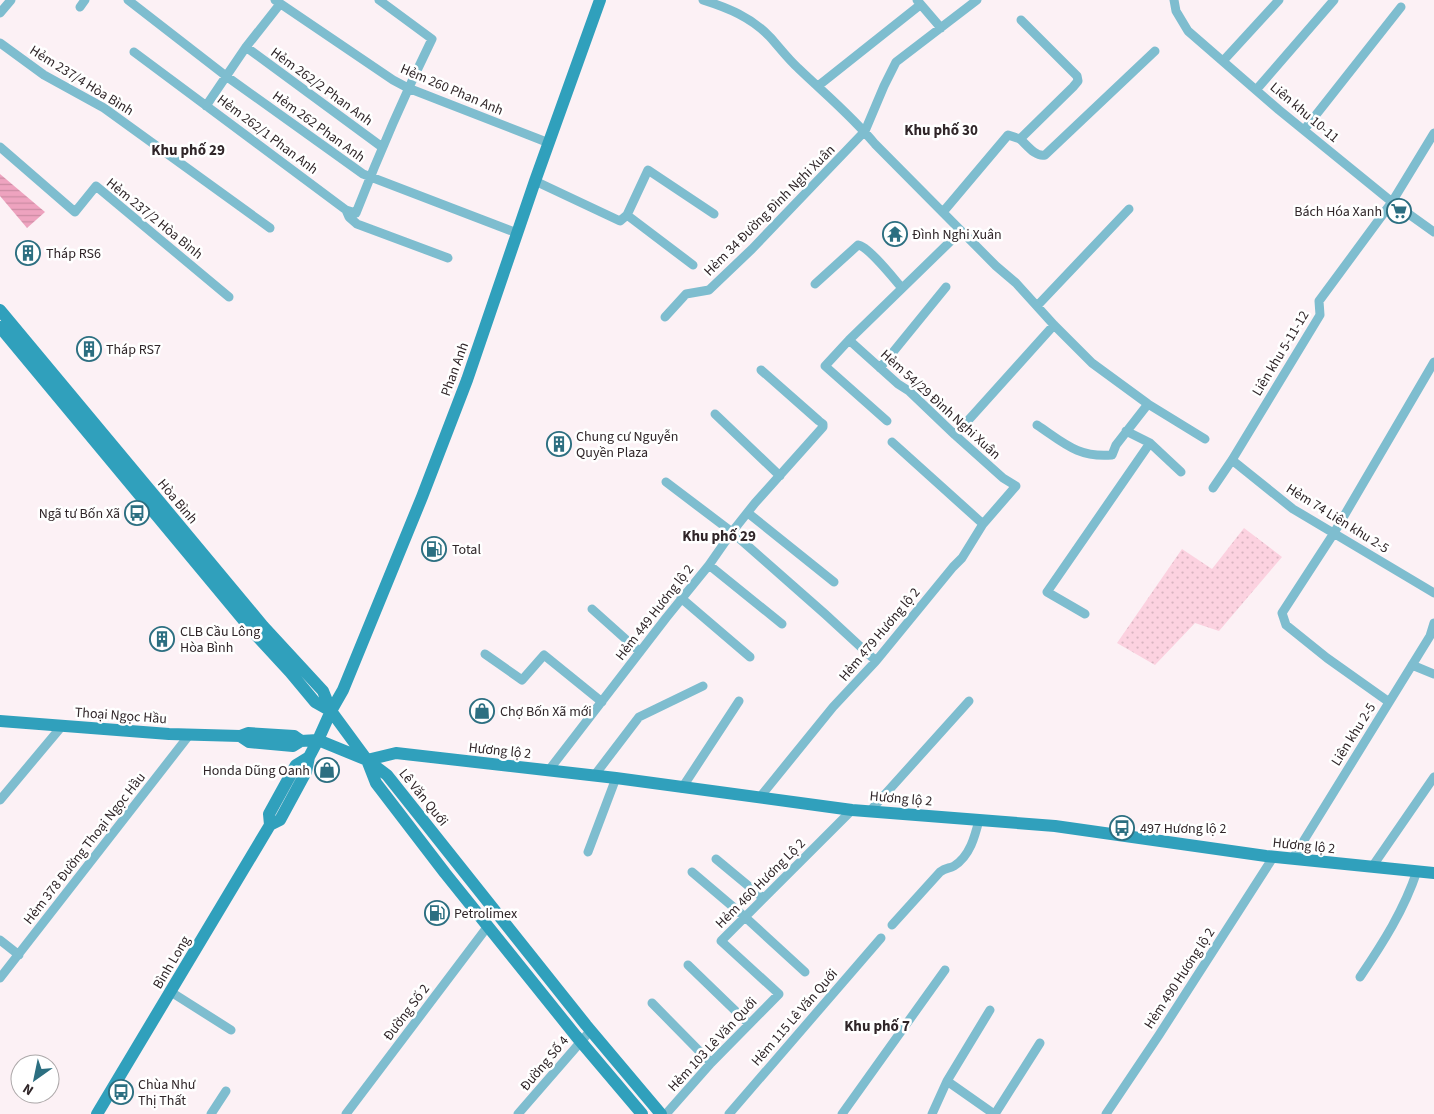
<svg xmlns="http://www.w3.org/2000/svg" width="1434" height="1114" font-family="'Source Sans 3',sans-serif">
	<defs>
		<pattern id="grass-dots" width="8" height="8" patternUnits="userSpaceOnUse" patternTransform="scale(1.25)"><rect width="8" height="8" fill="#fcd2e0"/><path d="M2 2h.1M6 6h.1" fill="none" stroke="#d8b4c0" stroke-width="1.8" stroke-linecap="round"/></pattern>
		<pattern id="water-rules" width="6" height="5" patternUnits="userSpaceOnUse" patternTransform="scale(1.25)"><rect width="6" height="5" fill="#eea3bf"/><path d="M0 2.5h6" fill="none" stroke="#cc8ca4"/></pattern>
	</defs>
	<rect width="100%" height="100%" fill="#fcf1f5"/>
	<path fill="url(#grass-dots)" d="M1244,528L1282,557L1219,631L1195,623L1155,665L1117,643L1182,549L1212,569Z"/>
	<path fill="url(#water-rules)" d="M0,174L45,212L27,228L0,196Z"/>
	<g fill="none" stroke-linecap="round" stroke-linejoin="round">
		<path stroke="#7ebdcf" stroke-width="9" d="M128,0L226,76L363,174L517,233
			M275,0L393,80L408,88L549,143
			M703,0C728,8 751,17 770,37C779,47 788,59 798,68C824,93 852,116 875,144L996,266L1016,283L1054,325L1092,363L1148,404L1205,439
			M917,0L941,28
			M1174,0L1176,11L1188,31L1279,110L1392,202L1434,232
			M80,7L85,0
			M0,13L11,0
			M0,43L44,75L104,108L270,228
			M246,47L382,147
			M134,52L346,210L356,213C379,154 404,96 432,39L379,0
			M1223,61L1279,0
			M818,86L920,5
			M1256,90L1334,0
			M206,106L246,47L280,4
			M1304,130L1401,7
			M1020,139C1027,145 1035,157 1045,155L1155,51
			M0,147L75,212L96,186L229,297
			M535,181L620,221L627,215L648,170L714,214
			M346,210L349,217L357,224L448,258
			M943,212L1008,135L1020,139L1073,87L1078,81L1077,76L1021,20
			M627,215L693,265
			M815,284L858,245C868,246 894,279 902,288
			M1037,306L1129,209
			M665,317L686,294L709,290L752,249L865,131L884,86L896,62L977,0
			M880,368L946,287
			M715,414L780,476
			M887,421L825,366L849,340L961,231
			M1037,425C1064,443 1078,458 1112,455L1116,445L1148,404
			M1126,431L1150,443L1181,472
			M955,435L1054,325
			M892,442L983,524
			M1232,460L1293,509L1434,593
			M666,482L732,532L825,614L876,661
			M1213,488L1232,460L1320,315L1319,301L1392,202L1434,133
			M748,513L834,582
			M709,565L782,624
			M681,598L750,657
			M592,609L640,652
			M1085,614L1047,592L1150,443
			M485,654L522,680L544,655L602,702
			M1412,665L1434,674
			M1389,702L1327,658L1286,625L1282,613L1334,533L1434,362
			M549,770L666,618L709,565L732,532L755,503L823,427V424L819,421L761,370
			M594,776L639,717L703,686
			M682,788L739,701
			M760,797L833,707L876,661L953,567L962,558L983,524L1016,486L1003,478L955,435L909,391L898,384L849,340
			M0,800L62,726
			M870,811L969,701
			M588,852L616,778
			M1293,858L1430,636L1434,623
			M716,859L763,898
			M1372,867L1434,777
			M692,872L745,917L805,972
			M892,925L940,872C946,867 949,869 954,866C970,856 975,836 979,820
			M0,940L19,955
			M688,965L749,1024
			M1360,977C1383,943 1404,910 1417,871
			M0,978L190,734
			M171,992L231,1030
			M652,1003L711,1063
			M947,1081L994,1114
			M211,1114L226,1091
			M346,1114L488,926
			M518,1114L591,1030
			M666,1114L711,1063L779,994L721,941L852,810
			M729,1114L881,938
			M842,1114L945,970
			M932,1114L947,1081L990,1010
			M995,1114L1040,1043
			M1106,1114L1159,1035L1274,856"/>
		<path stroke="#30a0bc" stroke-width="12" d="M0,310L263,626L323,691L331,711L367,760L376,783L445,873L576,1036L642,1114
			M0,327L255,634L290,672L315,702L331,711
			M0,721L169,734L240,736
			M301,741L294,736L248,733L240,736L249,742L293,746L301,741L318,740L367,760L387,775L586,1025L661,1114
			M367,760L396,753L616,778L852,810L1055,826L1266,856L1434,873
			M270,825L269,814L296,765L309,757
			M97,1114L270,825L280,820L306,772L309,757L318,740L331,711L343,690L422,497L467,380L535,181L600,0"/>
	</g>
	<defs>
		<symbol id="supermarket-ring" viewBox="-11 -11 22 22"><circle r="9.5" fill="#fff" stroke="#2c6f81" stroke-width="1.5"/><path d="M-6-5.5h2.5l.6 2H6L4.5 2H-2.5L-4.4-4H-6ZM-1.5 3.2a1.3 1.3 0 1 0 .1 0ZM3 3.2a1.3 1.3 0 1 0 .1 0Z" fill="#2c6f81"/></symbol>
		<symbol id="temple-ring" viewBox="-11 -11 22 22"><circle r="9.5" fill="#fff" stroke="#2c6f81" stroke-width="1.5"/><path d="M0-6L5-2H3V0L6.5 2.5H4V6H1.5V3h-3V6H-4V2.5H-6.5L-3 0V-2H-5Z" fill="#2c6f81"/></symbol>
		<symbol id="building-ring" viewBox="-11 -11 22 22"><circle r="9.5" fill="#fff" stroke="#2c6f81" stroke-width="1.5"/><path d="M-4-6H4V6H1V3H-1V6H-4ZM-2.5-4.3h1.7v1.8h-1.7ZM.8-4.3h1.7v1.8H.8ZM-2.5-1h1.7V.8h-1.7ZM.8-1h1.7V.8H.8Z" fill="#2c6f81"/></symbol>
		<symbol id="bus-ring" viewBox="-11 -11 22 22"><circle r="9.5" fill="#fff" stroke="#2c6f81" stroke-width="1.5"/><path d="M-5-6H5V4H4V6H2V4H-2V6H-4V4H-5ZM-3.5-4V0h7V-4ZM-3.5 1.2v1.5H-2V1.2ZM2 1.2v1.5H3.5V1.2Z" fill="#2c6f81"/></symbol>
		<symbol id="fuel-ring" viewBox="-11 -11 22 22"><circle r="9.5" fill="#fff" stroke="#2c6f81" stroke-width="1.5"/><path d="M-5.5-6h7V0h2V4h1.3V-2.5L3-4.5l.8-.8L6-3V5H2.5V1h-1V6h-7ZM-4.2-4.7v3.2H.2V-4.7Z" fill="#2c6f81"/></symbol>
		<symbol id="shop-ring" viewBox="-11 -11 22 22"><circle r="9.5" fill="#fff" stroke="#2c6f81" stroke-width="1.5"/><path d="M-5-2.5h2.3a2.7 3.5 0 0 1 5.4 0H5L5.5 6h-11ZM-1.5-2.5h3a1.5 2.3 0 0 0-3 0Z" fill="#2c6f81"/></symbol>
	</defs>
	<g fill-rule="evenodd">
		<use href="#supermarket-ring" x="1385" y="197" width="28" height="28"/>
		<use href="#temple-ring" x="881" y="220" width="28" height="28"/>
		<use href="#building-ring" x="14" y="239" width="28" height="28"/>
		<use href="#building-ring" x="75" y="335" width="28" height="28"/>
		<use href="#building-ring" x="545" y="430" width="28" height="28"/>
		<use href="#bus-ring" x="123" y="499" width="28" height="28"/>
		<use href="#fuel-ring" x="420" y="535" width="28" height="28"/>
		<use href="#building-ring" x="148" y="625" width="28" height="28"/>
		<use href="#shop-ring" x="468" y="697" width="28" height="28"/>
		<use href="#shop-ring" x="313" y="756" width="28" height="28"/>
		<use href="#bus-ring" x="1108" y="814" width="28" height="28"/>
		<use href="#fuel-ring" x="423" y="899" width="28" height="28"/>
		<use href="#bus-ring" x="107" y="1078" width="28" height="28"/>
	</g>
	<g text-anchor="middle" stroke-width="5" stroke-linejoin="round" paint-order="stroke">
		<g font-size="14" fill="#302629" stroke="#fff">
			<text transform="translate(82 80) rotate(32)" y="5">Hẻm 237/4 Hòa Bình</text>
			<text transform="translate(322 86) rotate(36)" y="5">Hẻm 262/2 Phan Anh</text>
			<text transform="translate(452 89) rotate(23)" y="5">Hẻm 260 Phan Anh</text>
			<text transform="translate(1305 112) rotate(40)" y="5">Liên khu 10-11</text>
			<text transform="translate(319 126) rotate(36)" y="5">Hẻm 262 Phan Anh</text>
			<text transform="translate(268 134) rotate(37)" y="5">Hẻm 262/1 Phan Anh</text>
			<text transform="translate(769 210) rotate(-45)" y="5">Hẻm 34 Đường Đình Nghi Xuân</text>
			<text transform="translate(155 218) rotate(39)" y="5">Hẻm 237/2 Hòa Bình</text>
			<text transform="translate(1280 353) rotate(-59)" y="5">Liên khu 5-11-12</text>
			<text transform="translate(454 369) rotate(-70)" y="5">Phan Anh</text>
			<text transform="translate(941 404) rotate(42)" y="5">Hẻm 54/29 Đình Nghi Xuân</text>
			<text transform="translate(178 501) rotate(50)" y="5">Hòa Bình</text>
			<text transform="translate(1338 518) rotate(32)" y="5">Hẻm 74 Liên khu 2-5</text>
			<text transform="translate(654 612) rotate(-52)" y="5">Hẻm 449 Hương lộ 2</text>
			<text transform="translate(879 634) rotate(-50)" y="5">Hẻm 479 Hương lộ 2</text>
			<text transform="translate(121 715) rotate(4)" y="5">Thoại Ngọc Hầu</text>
			<text transform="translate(1353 734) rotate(-58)" y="5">Liên khu 2-5</text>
			<text transform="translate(500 750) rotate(6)" y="5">Hương lộ 2</text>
			<text transform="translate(424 797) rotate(51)" y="5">Lê Văn Quới</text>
			<text transform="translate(901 798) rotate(5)" y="5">Hương lộ 2</text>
			<text transform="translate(1304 845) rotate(6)" y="5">Hương lộ 2</text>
			<text transform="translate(84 848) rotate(-52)" y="5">Hẻm 378 Đường Thoại Ngọc Hầu</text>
			<text transform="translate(760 883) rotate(-45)" y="5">Hẻm 460 Hương Lộ 2</text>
			<text transform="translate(171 962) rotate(-59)" y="5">Bình Long</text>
			<text transform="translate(1179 978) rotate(-57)" y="5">Hẻm 490 Hương lộ 2</text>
			<text transform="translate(406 1012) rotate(-53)" y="5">Đường Số 2</text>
			<text transform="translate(794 1017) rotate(-49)" y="5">Hẻm 115 Lê Văn Quới</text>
			<text transform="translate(712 1044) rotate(-47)" y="5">Hẻm 103 Lê Văn Quới</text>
			<text transform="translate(544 1063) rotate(-50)" y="5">Đường Số 4</text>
		</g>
		<g font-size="14" fill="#302629" stroke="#fff" text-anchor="start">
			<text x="1382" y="216" text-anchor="end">Bách Hóa Xanh</text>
			<text x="912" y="239">Đình Nghi Xuân</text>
			<text x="46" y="258">Tháp RS6</text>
			<text x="106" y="354">Tháp RS7</text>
			<text x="576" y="441">Chung cư Nguyễn<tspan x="576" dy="16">Quyền Plaza</tspan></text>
			<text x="120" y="518" text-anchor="end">Ngã tư Bốn Xã</text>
			<text x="452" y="554">Total</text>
			<text x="180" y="636">CLB Cầu Lông<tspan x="180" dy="16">Hòa Bình</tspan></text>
			<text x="500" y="716">Chợ Bốn Xã mới</text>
			<text x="310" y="775" text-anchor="end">Honda Dũng Oanh</text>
			<text x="1140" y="833">497 Hương lộ 2</text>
			<text x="454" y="918">Petrolimex</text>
			<text x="138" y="1089">Chùa Như<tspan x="138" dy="16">Thị Thất</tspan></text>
		</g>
		<g font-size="15" font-weight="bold" fill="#302629" stroke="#fff">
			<text x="941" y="135">Khu phố 30</text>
			<text x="188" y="155">Khu phố 29</text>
			<text x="719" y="541">Khu phố 29</text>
			<text x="877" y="1031">Khu phố 7</text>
		</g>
	</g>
	<g transform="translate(35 1079) rotate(213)"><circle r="24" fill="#ffffff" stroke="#aca8a9"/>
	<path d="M0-4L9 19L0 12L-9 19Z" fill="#2c6f81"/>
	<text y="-8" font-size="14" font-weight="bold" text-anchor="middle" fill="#302629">N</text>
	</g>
</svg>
